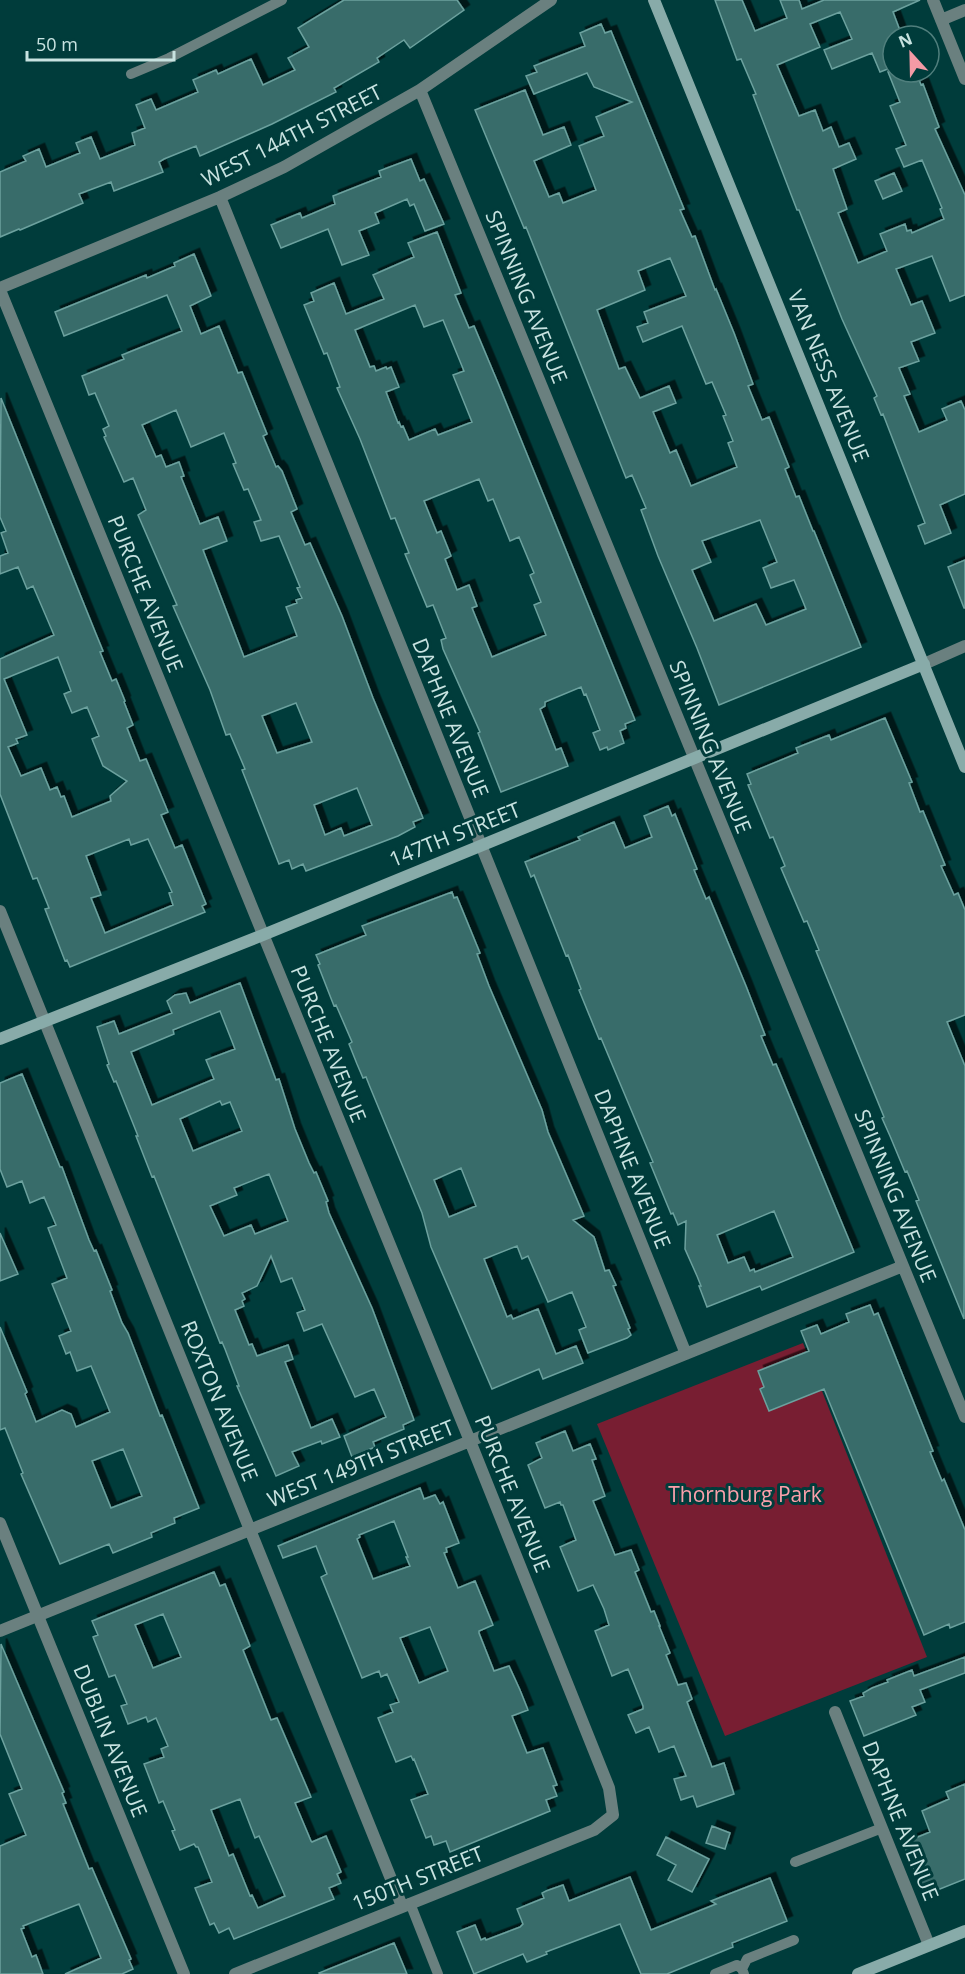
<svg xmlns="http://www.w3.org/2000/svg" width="965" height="1974" font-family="'Open Sans',sans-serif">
	<defs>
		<filter id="shadow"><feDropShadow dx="5.5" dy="-5.5" stdDeviation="0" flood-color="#0009"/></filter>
	</defs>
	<rect width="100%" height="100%" fill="#003c3b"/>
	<path fill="#781e32" d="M803,1343L927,1657L725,1736L597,1424Z"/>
	<path fill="#376c6a" stroke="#6ca19e" stroke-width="1.5" fill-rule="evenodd" filter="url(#shadow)" d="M344,0H457L464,10L410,48L404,40L377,58L379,62L334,88L336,92L272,124L200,156L196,146L164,159L159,162L163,172L114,191L111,182L79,194L83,203L20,230L19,229L0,237V172L26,161L23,156L39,149L46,167L80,153L76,143L91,137L100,159L135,145L132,133L145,128L136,105L151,99L156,110L198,92L193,80L216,70L218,74L251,59L263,85L295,70L288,58L309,47L298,28Z
		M715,0H742L755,31L787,18L780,0H799L802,9L824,0H920L893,12L902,36H893V67L880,72L872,53L832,69L824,50L852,39L840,12L810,24L820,47L777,65L799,116L815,110L823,131L831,127L839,147L849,143L856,159L833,169L847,209L838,213L858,263L887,251L880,234L905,224L907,231L911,230L912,233L944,219L940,209L942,208L922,160L904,167L896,149L906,145L890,106L900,102L888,72H909L912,80L918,77L921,85L923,84L939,127L935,129L965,195V295L950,301L932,256L896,269L911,305L922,301L935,333L911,342L919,361L899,368L910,394L904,396L919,432L947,420L942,409L961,401L965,410V494L940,505L951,533L925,544L918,526L925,523L883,414L881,415L874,398L877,396L842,319L799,210H797L753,95L756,94L741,59L737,60Z
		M601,24L605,33L611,31L618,48L684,209L680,210L692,237L695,236L715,290L716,289L734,333L753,384L748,386L762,420L769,417L789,467L785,469L796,497L799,496L813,531H814L861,647L719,705L697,648L658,556L641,510L646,508L632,475L626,478L526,227L524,228L475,110L525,90L543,135L564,127L571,145L534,161L549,197L559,193L563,203L596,190L579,146L604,136L596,117L632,102L594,87L587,73L534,94L526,76L537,72L534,66L585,46L580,33ZM670,258L686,296L644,312L648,323L637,327L643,342L682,326L706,384L712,382L726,415L723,416L733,441L728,443L737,467L691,486L676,450L670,453L653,412L676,403L669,386L640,398L625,367L619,369L597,310L645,290L638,271ZM760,520L777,562L763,568L771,588L794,580L806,609L766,625L756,604L714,621L692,570L711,562L702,541Z
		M411,159L420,181L424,179L444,224L425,231L414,204L410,206L407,199L375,213L379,223L359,231L369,255L342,265L328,229L281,248L271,225L300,213L302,218L335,204L333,196L381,177L379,171Z
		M894,173L902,191L883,199L875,181Z
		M437,232L461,293L455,295L469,328L474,326L498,383L635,720L625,724L626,728L620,731L624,743L608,750L607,747L600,750L593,733L600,730L586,694L584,695L581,687L545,702V706L540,709L556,750L561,748L568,766L501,792L478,733L480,732L443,649L441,640L446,638L433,605L427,607L405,554L409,553L395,518L391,519L360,439L337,388L340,387L327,353L324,354L304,305L314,301L311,293L334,283L346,314L384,299L373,275L414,257L408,243ZM415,305L424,327L443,320L464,371L453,375L472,422L438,435L435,429L409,440L403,426L401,427L399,422L398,423L386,392L399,387L391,367L387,369L386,367L376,371L374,366L370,367L355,330ZM479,479L488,501L493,499L510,541L519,537L534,573L530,575L541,602L534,605L546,635L492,657L472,608L477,606L469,585L457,590L445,559L451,556L441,531L437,533L424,501Z
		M194,254L211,296L190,306L201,334L219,326L238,373L242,372L267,434L263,436L276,467L278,466L282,471L297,509L291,512L305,545L310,543L342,616L373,698L423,818L413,822L415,827L398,836L306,871L303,864L292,869L289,860L279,864L242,770L245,769L230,734L226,735L210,690L173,606L177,605L138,515L146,510L133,478L124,482L104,437L106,436L103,429L109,426L95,393L89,395L82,376L124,359L122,355L182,331L167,295L64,336L55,312L146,275L147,278L175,266L174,263ZM176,410L191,447L224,433L236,463L233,464L244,490L248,489L261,520L254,522L261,541L279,536L300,587L297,588L302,598L296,600L297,603L286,607L297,636L244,657L203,550L227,541L218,517L200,524L181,477L184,476L179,462L166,467L161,455L156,457L142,425ZM296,703L312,742L277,753L262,716ZM357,788L372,825L344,836L341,828L325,835L314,805Z
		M1,398L96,634L103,651L100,652L112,681L116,679L125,701L124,702L133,725L127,728L140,761L146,759L168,812L161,815L175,848L182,845L206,904L202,906L205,912L70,967L67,960L65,961L45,909L49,908L37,878L33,879L0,794V659L54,635L33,586L27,589L18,567L0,574V556L8,553L1,533L6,531L0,517ZM58,657L71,691L64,694L72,713L87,707L99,736L92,739L103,766L127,781L110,796L111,801L72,817L64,796L61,797L57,787L50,790L41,768L21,776L8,747L18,743L16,739L27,735L4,679ZM129,839L131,845L148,839L172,892L169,893L173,905L105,933L91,898L101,895L86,856Z
		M965,560V608H964L948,567Z
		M885,718L912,782L909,783L920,812L923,811L945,865L941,866L954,895L958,893L965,910V1015L947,1022L965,1066L964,1319L916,1201L919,1200L907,1171L905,1172L890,1136L882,1118L884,1117L816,951L819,950L807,921L804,922L781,868L785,866L773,837L770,838L748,785L751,784L747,774L798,753L796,748L829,735L831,740Z
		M668,806L672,816L675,814L697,869L694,870L706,899L709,897L746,986L765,1035L761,1036L773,1065L776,1064L854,1252L762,1290L760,1286L707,1307L699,1286H701L697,1276L685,1249L686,1221L678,1225L673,1213L671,1214L650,1163L653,1162L601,1038L599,1039L579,990L581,989L568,955L566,956L534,875L531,877L525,862L580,840L578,837L614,822L625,848L652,837L644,816ZM774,1211L793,1257L755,1272L754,1269L750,1271L744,1257L728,1263L717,1235Z
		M452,892L454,898L457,897L480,953L477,954L489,986L542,1110L548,1132L584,1216L573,1220L594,1237L605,1271L609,1270L616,1285L613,1286L630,1328L628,1329L631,1335L627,1338L588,1353L579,1330L586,1327L572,1292L548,1302L528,1256L522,1259L517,1246L484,1259L507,1317L511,1315L513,1319L538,1309L556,1354L576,1346L583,1363L543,1379L539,1369L492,1389L431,1247L422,1213L370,1087L366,1077L363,1078L357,1064L349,1044L352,1042L336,1005L334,1006L318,965L320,964L316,955L366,935L362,926ZM461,1168L476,1206L449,1217L434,1180Z
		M240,983L276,1080L279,1079L295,1129L309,1163L314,1173L316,1172L328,1201L326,1202L329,1213L372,1308L414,1420L403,1425L404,1429L373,1442L375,1447L352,1457L344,1436L386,1417L374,1389L355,1397L322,1324L304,1331L297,1313L305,1310L292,1278L281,1282L271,1256L257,1286L242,1293L245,1299L242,1301L244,1306L235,1310L249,1345L252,1344L257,1356L288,1345L293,1359L285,1362L311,1428L332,1419L340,1437L322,1444L321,1441L292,1452L299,1466L276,1476L237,1386H239L225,1349L222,1342L220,1343L154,1176L152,1177L136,1136H138L116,1081L114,1082L107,1065L109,1064L97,1027L114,1021L119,1034L172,1013L167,1001L175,995L186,993L190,1003ZM220,1011L235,1049L206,1060L214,1079L152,1105L131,1052L174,1034L173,1030ZM220,1101L222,1105L230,1102L242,1131L193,1151L180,1119ZM269,1174L288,1221L255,1234L251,1225L224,1236L210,1206L237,1195L234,1188Z
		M22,1074L60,1167H62L89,1240L94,1251L96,1250L112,1290L110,1291L122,1323L128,1333L160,1416L162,1415L199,1508L174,1518L175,1523L151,1533L152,1537L113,1553L109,1544L60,1564L21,1474L23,1473L5,1428L0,1430V1327L27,1392L25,1394L36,1422L62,1410L71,1414L76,1427L110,1412L91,1366L77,1371L70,1352L66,1354L59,1336L71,1331L52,1284L67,1278L48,1228L56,1225L44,1197L30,1203L22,1181L7,1187L0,1169V1083ZM123,1449L142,1496L111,1508L92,1461Z
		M0,1233L18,1274L0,1281Z
		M870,1305L874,1315L878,1313L933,1451L930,1452L942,1481L944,1479L965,1530V1622L950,1628L949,1624L924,1635L824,1389L769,1411L760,1389L764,1387L758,1371L809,1351L801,1331L817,1325L821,1334L849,1322L846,1314Z
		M565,1431L573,1451L590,1444L596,1459L592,1460L605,1496L593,1501L615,1555L631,1550L639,1570L635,1572L651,1612L654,1611L660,1626H659L670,1653L666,1655L678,1685L686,1683L692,1699L687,1702L712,1767L724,1763L734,1794L697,1807L693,1796L681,1800L674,1779L686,1776L674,1746L659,1752L649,1727L636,1733L628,1715L643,1709V1706L628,1669L612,1676L595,1631L609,1625L604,1609L593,1585L578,1591L560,1547L576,1540L563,1505H561L560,1502L545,1508L528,1465L542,1458L536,1443Z
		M420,1488L424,1499L435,1495L440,1504L443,1502L459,1543L446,1548L447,1552L444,1553L458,1588L475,1581L493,1625L479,1631V1633L494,1671L509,1666L520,1690L528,1710L512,1716L527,1753L543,1748L557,1785L553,1786L557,1796L546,1800L550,1811L450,1852L446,1841L434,1845L431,1836L426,1838L411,1800L428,1794L414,1759L413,1760L411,1756L396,1762L378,1718L393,1712L390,1705L399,1702L387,1674L381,1677L379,1671L362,1678L321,1577L327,1574L316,1546L283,1558L278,1546ZM394,1521L408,1557H406L410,1566L373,1579L357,1539L360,1537L359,1535ZM430,1627L448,1671L419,1683L400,1638Z
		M214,1572L220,1586L225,1584L250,1646L243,1650L271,1720L277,1718L311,1797L295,1803L311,1841L312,1842L326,1836L341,1872L337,1874L341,1883L329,1888L334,1899L234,1939L229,1928L219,1933L214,1923L210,1925L195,1888L212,1882L198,1847H196L194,1844L180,1850L172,1831L175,1830L163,1801L159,1803L144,1764L164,1757L161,1749L168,1746L156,1718L148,1722L146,1717L128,1724L121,1706L127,1704L115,1675L109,1677L93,1637L98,1635L92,1621ZM163,1614L181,1657L153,1668L135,1625ZM240,1799L255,1838L259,1836L285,1896L258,1908L252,1895L250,1896L233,1854L229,1856L211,1810Z
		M1,1644L64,1792L62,1793L66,1803L63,1804L89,1869L92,1868L131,1959L129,1960L133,1969L122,1974H65L101,1958L79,1904L23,1926L24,1928L21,1929L32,1957L36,1955L43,1974H0V1846L26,1835L9,1794L22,1789L0,1734Z
		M965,1657V1673L920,1690L925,1702L912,1707L916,1715L864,1736L850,1701L864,1696L863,1693L872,1688L888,1682L887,1680L912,1670L914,1676Z
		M965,1784V1879L925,1895L903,1843L930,1832L922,1811L949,1799L946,1792Z
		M712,1826L730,1833L725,1849L706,1843Z
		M666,1837L709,1859L692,1892L668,1880L676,1865L657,1855Z
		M630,1877L651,1930L716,1904L711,1901L770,1878L787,1921L732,1943L733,1947L667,1974H641L620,1924L546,1952L547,1954L527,1962L523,1954L474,1974L457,1932L475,1925L481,1940L485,1938L486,1940L520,1927L523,1924L517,1909L544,1898L542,1893L546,1891L563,1885L569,1901Z
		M394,1943L407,1974H320L319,1973Z"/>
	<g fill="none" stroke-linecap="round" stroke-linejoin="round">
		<path stroke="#6a807f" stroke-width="10" d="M131,74L169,58L282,0
			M795,1862L882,1828
			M410,1903L438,1974
			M742,1969L747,1959L794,1940
			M715,1974L737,1965L742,1969L744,1974"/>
		<path stroke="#6a807f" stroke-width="12" d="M933,0L965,79
			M941,20L965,10
			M420,90L965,1417
			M220,197L686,1354
			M0,288L220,197L284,167L420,90L551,0
			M0,290L470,1441L609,1788L613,1815L594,1830L235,1974
			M924,664L965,646
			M0,911L402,1906
			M0,1523L184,1974
			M0,1631L903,1266
			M835,1712L929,1945"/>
		<path stroke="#88aba9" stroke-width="12" d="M654,0L965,767
			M0,1039L263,935L924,664
			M858,1974L965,1931"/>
	</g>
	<g text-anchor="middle" stroke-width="6" stroke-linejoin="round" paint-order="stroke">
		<g font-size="21" fill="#c8e3e1" stroke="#003c3b">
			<text transform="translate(292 136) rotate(-27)" y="7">WEST 144TH STREET</text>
			<text transform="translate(526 297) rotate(68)" y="7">SPINNING AVENUE</text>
			<text transform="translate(828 376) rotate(68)" y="7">VAN NESS AVENUE</text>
			<text transform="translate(145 594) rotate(68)" y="7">PURCHE AVENUE</text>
			<text transform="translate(450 718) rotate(68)" y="7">DAPHNE AVENUE</text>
			<text transform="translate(710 747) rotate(68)" y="7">SPINNING AVENUE</text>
			<text transform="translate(455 835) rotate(-22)" y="7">147TH STREET</text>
			<text transform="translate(328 1044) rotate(68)" y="7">PURCHE AVENUE</text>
			<text transform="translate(632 1169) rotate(68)" y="7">DAPHNE AVENUE</text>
			<text transform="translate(895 1196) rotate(68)" y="7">SPINNING AVENUE</text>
			<text transform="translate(219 1401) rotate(68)" y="7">ROXTON AVENUE</text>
			<text transform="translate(361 1464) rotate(-22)" y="7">WEST 149TH STREET</text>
			<text transform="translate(512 1494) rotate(68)" y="7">PURCHE AVENUE</text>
			<text transform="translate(110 1741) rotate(68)" y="7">DUBLIN AVENUE</text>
			<text transform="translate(900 1821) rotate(68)" y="7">DAPHNE AVENUE</text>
			<text transform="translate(418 1879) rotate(-22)" y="7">150TH STREET</text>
		</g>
		<g font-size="21" fill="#fba0ab" stroke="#003c3b">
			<text x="745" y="1502">Thornburg Park</text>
		</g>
	</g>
	<g transform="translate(911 54) rotate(338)"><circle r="28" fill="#003c3b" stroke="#507f7d" stroke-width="1.5"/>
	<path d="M0-4.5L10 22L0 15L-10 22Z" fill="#f49aa5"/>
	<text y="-9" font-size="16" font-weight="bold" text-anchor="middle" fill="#c8e3e1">N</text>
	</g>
	<path d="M27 51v9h147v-9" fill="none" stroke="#c8e3e1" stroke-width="3"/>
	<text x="36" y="51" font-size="18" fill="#c8e3e1" stroke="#003c3b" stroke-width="4.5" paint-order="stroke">50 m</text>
</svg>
